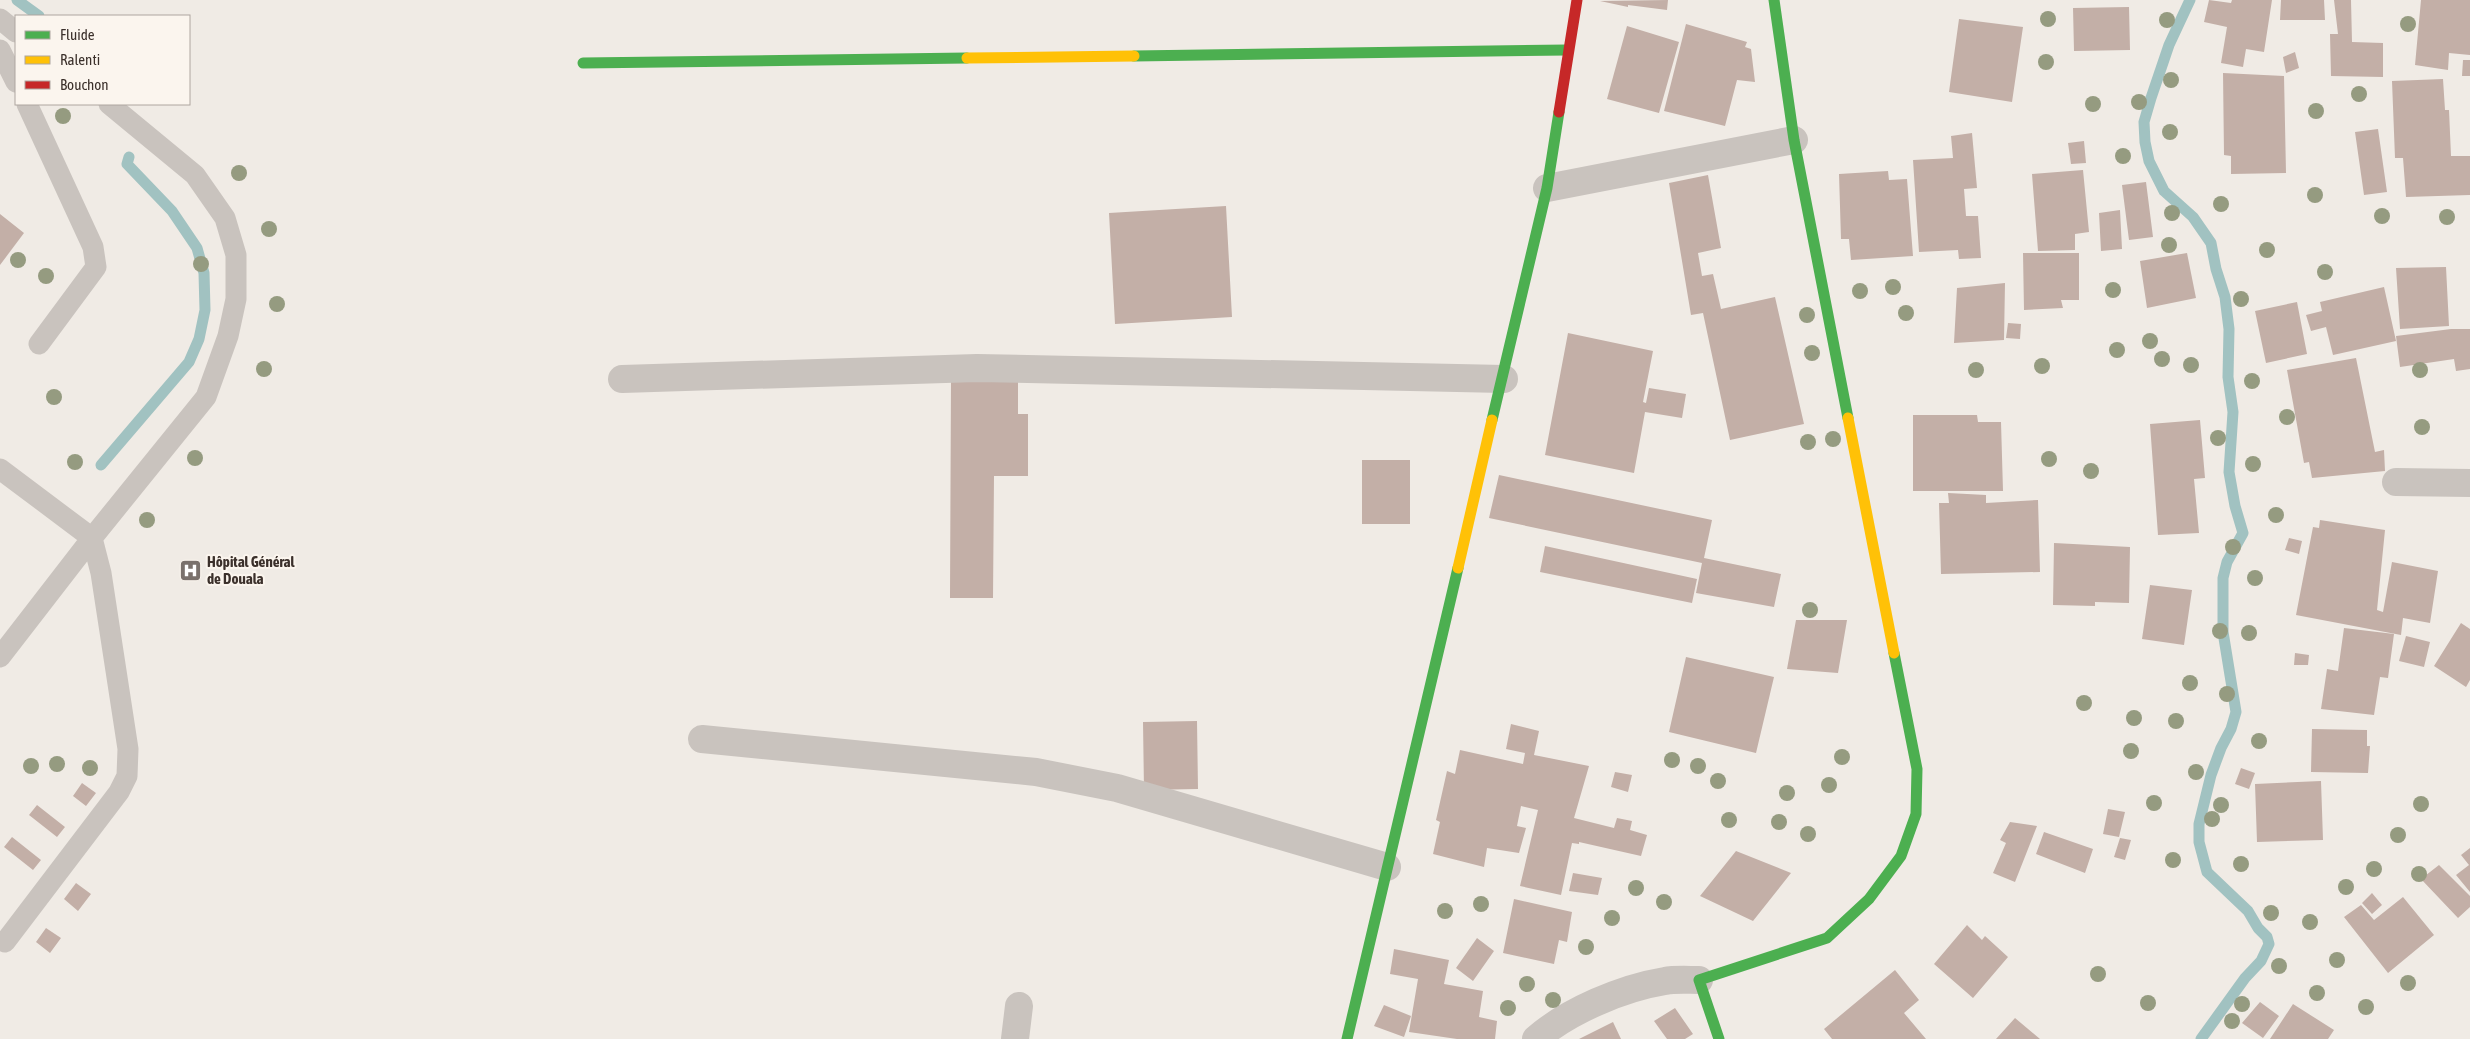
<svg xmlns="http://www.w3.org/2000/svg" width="2470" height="1039" font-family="'Asap Condensed',sans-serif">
	<rect width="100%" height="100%" fill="#f0ebe5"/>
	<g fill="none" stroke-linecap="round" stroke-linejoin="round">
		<path stroke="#a1c2c1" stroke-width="11" d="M17,0L39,16
			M2190,0L2169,45L2151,98L2144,122L2145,142L2149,161L2164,191L2193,217L2211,243L2216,269L2225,297L2229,329L2228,377L2233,412L2229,472L2235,506L2243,533L2227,562L2223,578V632L2236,712L2231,729L2221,748L2211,775L2199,824V842L2207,872L2248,911L2258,928L2267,937L2269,944L2261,961L2245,978L2201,1039
			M101,465L189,362L199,339L205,310L204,273L197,248L172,211L127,164L129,157"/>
	</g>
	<path fill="#c3afa7" d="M1668,0L1667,10L1628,5V7L1600,1Z
		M2209,0L2231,3L2232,0H2272L2264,52L2246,49L2243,67L2221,63L2227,27L2204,22Z
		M2281,0H2324L2325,20H2280Z
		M2334,0H2351L2352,42L2383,43V77L2331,76L2330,34H2338Z
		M2421,0H2470V55L2449,53L2448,70L2415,65Z
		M2129,7L2130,50L2074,51L2073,8Z
		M1959,19L2023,27L2012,102L1949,92Z
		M1686,24L1747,42L1745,47L1751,49L1755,82L1737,80L1725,126L1664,111Z
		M1627,26L1679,42L1659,113L1607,99Z
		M2295,52L2299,68L2286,73L2283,57Z
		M2463,60H2470V76H2462Z
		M2223,73L2284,76L2286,173L2231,174V156L2224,155Z
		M2443,79L2445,110H2449L2451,156H2470V195L2406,197L2403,158H2395L2392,81Z
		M2378,129L2387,192L2364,195L2355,132Z
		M1972,133L1977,188L1964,189L1966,216H1978L1981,258L1959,259L1958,250L1919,252L1913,160L1953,158L1951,136Z
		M2084,141L2086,163L2071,164L2068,143Z
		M2083,170L2089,232L2075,234V250L2038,251L2032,174Z
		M1888,171L1889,180L1907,179L1913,256L1851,260L1849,239H1841L1839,174Z
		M1708,175L1721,248L1698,253L1702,276L1713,274L1721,309L1775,297L1804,424L1730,440L1703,313L1691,315L1669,183Z
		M2146,182L2153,237L2129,240L2122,185Z
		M1226,206L1232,317L1115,324L1109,213Z
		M2120,210L2122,249L2101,251L2099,213Z
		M0,214L24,233L0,265Z
		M2023,253H2079V300H2061L2063,308L2024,310Z
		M2187,253L2196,298L2147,308L2140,261Z
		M2446,267L2449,326L2400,329L2396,268Z
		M2005,283L2004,340L1954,343L1957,288Z
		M2384,287L2396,341L2333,355L2326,327L2311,331L2306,315L2322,311L2320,302Z
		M2297,302L2307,354L2266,363L2255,311Z
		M2008,323L2021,324L2020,339L2006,338Z
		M2451,329H2470V369L2456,371L2454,359L2400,367L2396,336Z
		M1568,333L1653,351L1643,402L1646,403L1649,388L1686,394L1682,418L1645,412L1634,473L1545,455Z
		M2356,358L2375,452L2384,450L2385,471L2312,478L2309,462L2304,463L2287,370Z
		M1018,376V414H1028V476H994L993,598H950L951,379Z
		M1913,415H1977L1978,422H2001L2003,491H1913Z
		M2200,420L2205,478L2194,479L2199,533L2158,535L2150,424Z
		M1362,460H1410V524H1362Z
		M1499,475L1712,520L1704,558L1781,574L1774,607L1696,593L1702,563L1489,518Z
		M1948,493L1986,495V503L2038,500L2040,572L1941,574L1939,503H1949Z
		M2320,520L2385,530L2377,610L2383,612L2392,562L2438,571L2430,623L2403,618L2401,635L2296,615L2313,527L2319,528Z
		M2289,538L2302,541L2299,554L2285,550Z
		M2054,543L2130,547L2129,603L2095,602V606L2053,605Z
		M1545,546L1697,579L1692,603L1540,572Z
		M2150,585L2192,590L2184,645L2142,639Z
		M1796,620H1847L1838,673L1787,669Z
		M2461,623L2470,629V680L2466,687L2434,666Z
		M2344,628L2394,634L2388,678L2380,677L2374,715L2321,709L2327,669L2338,671Z
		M2406,636L2430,642L2424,667L2399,661Z
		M2295,653L2309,655L2308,665H2294Z
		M1686,657L1774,677L1756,753L1669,732Z
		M1197,721L1198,789L1144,790L1143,722Z
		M1511,724L1539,731L1534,755L1589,766L1574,818L1614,828L1617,818L1632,821L1630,830L1647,835L1641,856L1579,842V844L1572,843L1561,895L1520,886L1538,810L1521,806L1517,826L1526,828L1519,853L1487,848L1484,867L1433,854L1440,822L1436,820L1447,771L1455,774L1460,750L1523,764L1525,753L1506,749Z
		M2312,729L2367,730V746H2370L2368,773L2311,772Z
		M2241,768L2255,773L2249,789L2235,784Z
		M1615,772L1632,775L1628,792L1611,787Z
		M2321,781L2323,840L2257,842L2255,784Z
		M82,783L96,793L86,806L73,796Z
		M37,805L65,827L57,837L29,815Z
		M2108,809L2125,812L2119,837L2103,834Z
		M2010,822L2037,826L2015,882L1993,873L2006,843L2000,840Z
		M2044,832L2093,849L2085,873L2036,854Z
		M12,837L41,860L33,870L4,847Z
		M2120,838L2131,840L2125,860L2114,857Z
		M2470,848V892L2456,875L2469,865L2461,855Z
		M1736,851L1791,873L1753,921L1700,896Z
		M2439,865L2470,896V907L2458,918L2421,879Z
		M1573,873L1602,878L1598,895L1569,891Z
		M76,883L91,894L78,911L64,899Z
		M2372,893L2382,905L2372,914L2362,903Z
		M2403,897L2434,935L2388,973L2344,917L2361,905L2374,920Z
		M1514,899L1572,912L1567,942L1559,940L1554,964L1503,953Z
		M1967,925L1982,940L1985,936L2008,957L1973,998L1934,964Z
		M46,928L61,938L50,953L36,942Z
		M1477,938L1494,951L1473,981L1456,968Z
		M1394,949L1449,960L1444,984L1483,991L1479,1017L1497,1021L1495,1039H1457L1409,1032L1418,979L1390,974Z
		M1895,970L1919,1000L1904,1013L1926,1039H1832L1824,1029Z
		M2260,1002L2279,1016L2263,1038L2242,1023Z
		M2293,1004L2334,1030L2328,1039H2270Z
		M1384,1005L1411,1016L1404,1037L1374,1026Z
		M1675,1008L1693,1034L1685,1039H1667L1654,1021Z
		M2015,1018L2040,1039H1996Z
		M1613,1022L1621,1039H1579Z"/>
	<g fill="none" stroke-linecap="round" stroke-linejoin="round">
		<path stroke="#c9c3be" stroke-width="21" d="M0,19L16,32
			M0,50L16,82
			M27,104L93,247L96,267L39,344
			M0,469L92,538L101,573L128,749L127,776L119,792L5,942
			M0,657L92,538L206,397L228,336L236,299V255L225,218L195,175L109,104"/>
		<path stroke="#c9c3be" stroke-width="28" d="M1547,188L1794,140
			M622,379L977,368L1504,379
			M2396,482L2470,483
			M702,739L1036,772L1117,788L1387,867
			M1015,1039L1019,1006
			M1536,1039C1568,1011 1622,988 1665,981C1675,979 1688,980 1699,980"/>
		<path stroke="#4caf50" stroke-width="11" d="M1774,0L1794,140L1848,418
			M1134,56L1567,50
			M583,63L967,58
			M1492,420L1547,188L1559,112
			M1347,1039L1458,568
			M1719,1039L1699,980L1827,938L1869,899L1901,856L1916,814L1917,769L1894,653"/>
		<path stroke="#ffc107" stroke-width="11" d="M967,58L1134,56
			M1848,418L1894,653
			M1458,568L1492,420"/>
		<path stroke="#c62828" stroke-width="11" d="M1559,112L1577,0"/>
	</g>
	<g fill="#959b80">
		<circle cx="2048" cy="19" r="8"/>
		<circle cx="2167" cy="20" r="8"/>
		<circle cx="2408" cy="24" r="8"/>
		<circle cx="2046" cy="62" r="8"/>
		<circle cx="2171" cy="80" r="8"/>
		<circle cx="2359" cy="94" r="8"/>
		<circle cx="2139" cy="102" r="8"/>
		<circle cx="2093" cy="104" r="8"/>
		<circle cx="2316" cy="111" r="8"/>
		<circle cx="63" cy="116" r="8"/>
		<circle cx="2170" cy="132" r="8"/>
		<circle cx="2123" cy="156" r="8"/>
		<circle cx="239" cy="173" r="8"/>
		<circle cx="2315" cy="195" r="8"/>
		<circle cx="2221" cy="204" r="8"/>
		<circle cx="2172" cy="213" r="8"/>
		<circle cx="2382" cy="216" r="8"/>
		<circle cx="2447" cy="217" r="8"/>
		<circle cx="269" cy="229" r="8"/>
		<circle cx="2169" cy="245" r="8"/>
		<circle cx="2267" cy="250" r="8"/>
		<circle cx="18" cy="260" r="8"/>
		<circle cx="201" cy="264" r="8"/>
		<circle cx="2325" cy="272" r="8"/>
		<circle cx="46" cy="276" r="8"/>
		<circle cx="1893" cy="287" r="8"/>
		<circle cx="2113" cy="290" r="8"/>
		<circle cx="1860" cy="291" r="8"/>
		<circle cx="2241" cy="299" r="8"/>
		<circle cx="277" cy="304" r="8"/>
		<circle cx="1906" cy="313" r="8"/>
		<circle cx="1807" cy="315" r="8"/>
		<circle cx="2150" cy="341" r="8"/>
		<circle cx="2117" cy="350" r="8"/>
		<circle cx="1812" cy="353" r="8"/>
		<circle cx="2162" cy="359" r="8"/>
		<circle cx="2191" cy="365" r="8"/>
		<circle cx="2042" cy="366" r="8"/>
		<circle cx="264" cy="369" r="8"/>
		<circle cx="1976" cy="370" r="8"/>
		<circle cx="2420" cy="370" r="8"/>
		<circle cx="2252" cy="381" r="8"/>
		<circle cx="54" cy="397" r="8"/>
		<circle cx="2287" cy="417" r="8"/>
		<circle cx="2422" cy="427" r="8"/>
		<circle cx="2218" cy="438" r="8"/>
		<circle cx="1833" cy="439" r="8"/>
		<circle cx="1808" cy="442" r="8"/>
		<circle cx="195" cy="458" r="8"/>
		<circle cx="2049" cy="459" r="8"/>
		<circle cx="75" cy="462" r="8"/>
		<circle cx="2253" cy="464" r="8"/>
		<circle cx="2091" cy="471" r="8"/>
		<circle cx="2276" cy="515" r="8"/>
		<circle cx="147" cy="520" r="8"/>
		<circle cx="2233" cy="547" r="8"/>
		<circle cx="2255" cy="578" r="8"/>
		<circle cx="1810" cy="610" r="8"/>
		<circle cx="2220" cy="631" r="8"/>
		<circle cx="2249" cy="633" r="8"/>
		<circle cx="2190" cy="683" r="8"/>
		<circle cx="2227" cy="694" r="8"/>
		<circle cx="2084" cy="703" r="8"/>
		<circle cx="2134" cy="718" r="8"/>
		<circle cx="2176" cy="721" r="8"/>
		<circle cx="2259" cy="741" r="8"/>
		<circle cx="2131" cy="751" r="8"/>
		<circle cx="1842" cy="757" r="8"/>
		<circle cx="1672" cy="760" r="8"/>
		<circle cx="57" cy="764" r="8"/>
		<circle cx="31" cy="766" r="8"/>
		<circle cx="1698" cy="766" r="8"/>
		<circle cx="90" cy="768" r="8"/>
		<circle cx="2196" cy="772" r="8"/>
		<circle cx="1718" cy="781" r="8"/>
		<circle cx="1829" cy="785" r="8"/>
		<circle cx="1787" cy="793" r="8"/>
		<circle cx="2154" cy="803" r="8"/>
		<circle cx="2421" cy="804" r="8"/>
		<circle cx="2221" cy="805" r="8"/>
		<circle cx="2212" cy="819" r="8"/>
		<circle cx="1729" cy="820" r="8"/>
		<circle cx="1779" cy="822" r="8"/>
		<circle cx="1808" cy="834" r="8"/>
		<circle cx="2398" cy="835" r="8"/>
		<circle cx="2173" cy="860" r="8"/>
		<circle cx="2241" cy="864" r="8"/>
		<circle cx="2374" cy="869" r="8"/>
		<circle cx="2419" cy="874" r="8"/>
		<circle cx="2346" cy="887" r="8"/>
		<circle cx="1636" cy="888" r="8"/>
		<circle cx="1664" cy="902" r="8"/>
		<circle cx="1481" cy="904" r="8"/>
		<circle cx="1445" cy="911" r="8"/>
		<circle cx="2271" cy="913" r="8"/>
		<circle cx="1612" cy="918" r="8"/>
		<circle cx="2310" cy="922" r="8"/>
		<circle cx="1586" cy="947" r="8"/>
		<circle cx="2337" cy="960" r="8"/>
		<circle cx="2279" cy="966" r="8"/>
		<circle cx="2098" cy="974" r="8"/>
		<circle cx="2408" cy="983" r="8"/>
		<circle cx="1527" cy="984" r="8"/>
		<circle cx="2317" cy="993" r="8"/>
		<circle cx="1553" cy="1000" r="8"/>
		<circle cx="2148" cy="1003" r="8"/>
		<circle cx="2242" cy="1004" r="8"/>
		<circle cx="2366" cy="1007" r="8"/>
		<circle cx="1508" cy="1008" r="8"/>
		<circle cx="2232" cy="1021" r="8"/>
	</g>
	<defs>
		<symbol id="hospital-square" viewBox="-11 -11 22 22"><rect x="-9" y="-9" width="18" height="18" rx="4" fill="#7a716c" stroke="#fbf5ee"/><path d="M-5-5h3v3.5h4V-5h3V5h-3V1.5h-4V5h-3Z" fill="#fff"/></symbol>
	</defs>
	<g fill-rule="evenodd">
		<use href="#hospital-square" x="178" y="558" width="25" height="25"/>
	</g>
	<g text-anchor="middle" stroke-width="4" stroke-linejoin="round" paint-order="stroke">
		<g font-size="15" font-weight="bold" fill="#3b302b" stroke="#fbf5ee" text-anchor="start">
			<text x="207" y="567">Hôpital Général<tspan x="207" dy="17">de Douala</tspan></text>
		</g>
	</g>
	<rect x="15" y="15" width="175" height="90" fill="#fbf5ee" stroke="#aea6a0"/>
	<rect x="25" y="31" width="25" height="8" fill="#4caf50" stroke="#aea6a0"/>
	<text x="60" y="40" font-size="15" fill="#3b302b">Fluide</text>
	<rect x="25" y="56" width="25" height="8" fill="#ffc107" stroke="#aea6a0"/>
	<text x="60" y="65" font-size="15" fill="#3b302b">Ralenti</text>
	<rect x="25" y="81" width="25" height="8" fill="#c62828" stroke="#aea6a0"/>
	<text x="60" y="90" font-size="15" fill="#3b302b">Bouchon</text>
</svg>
